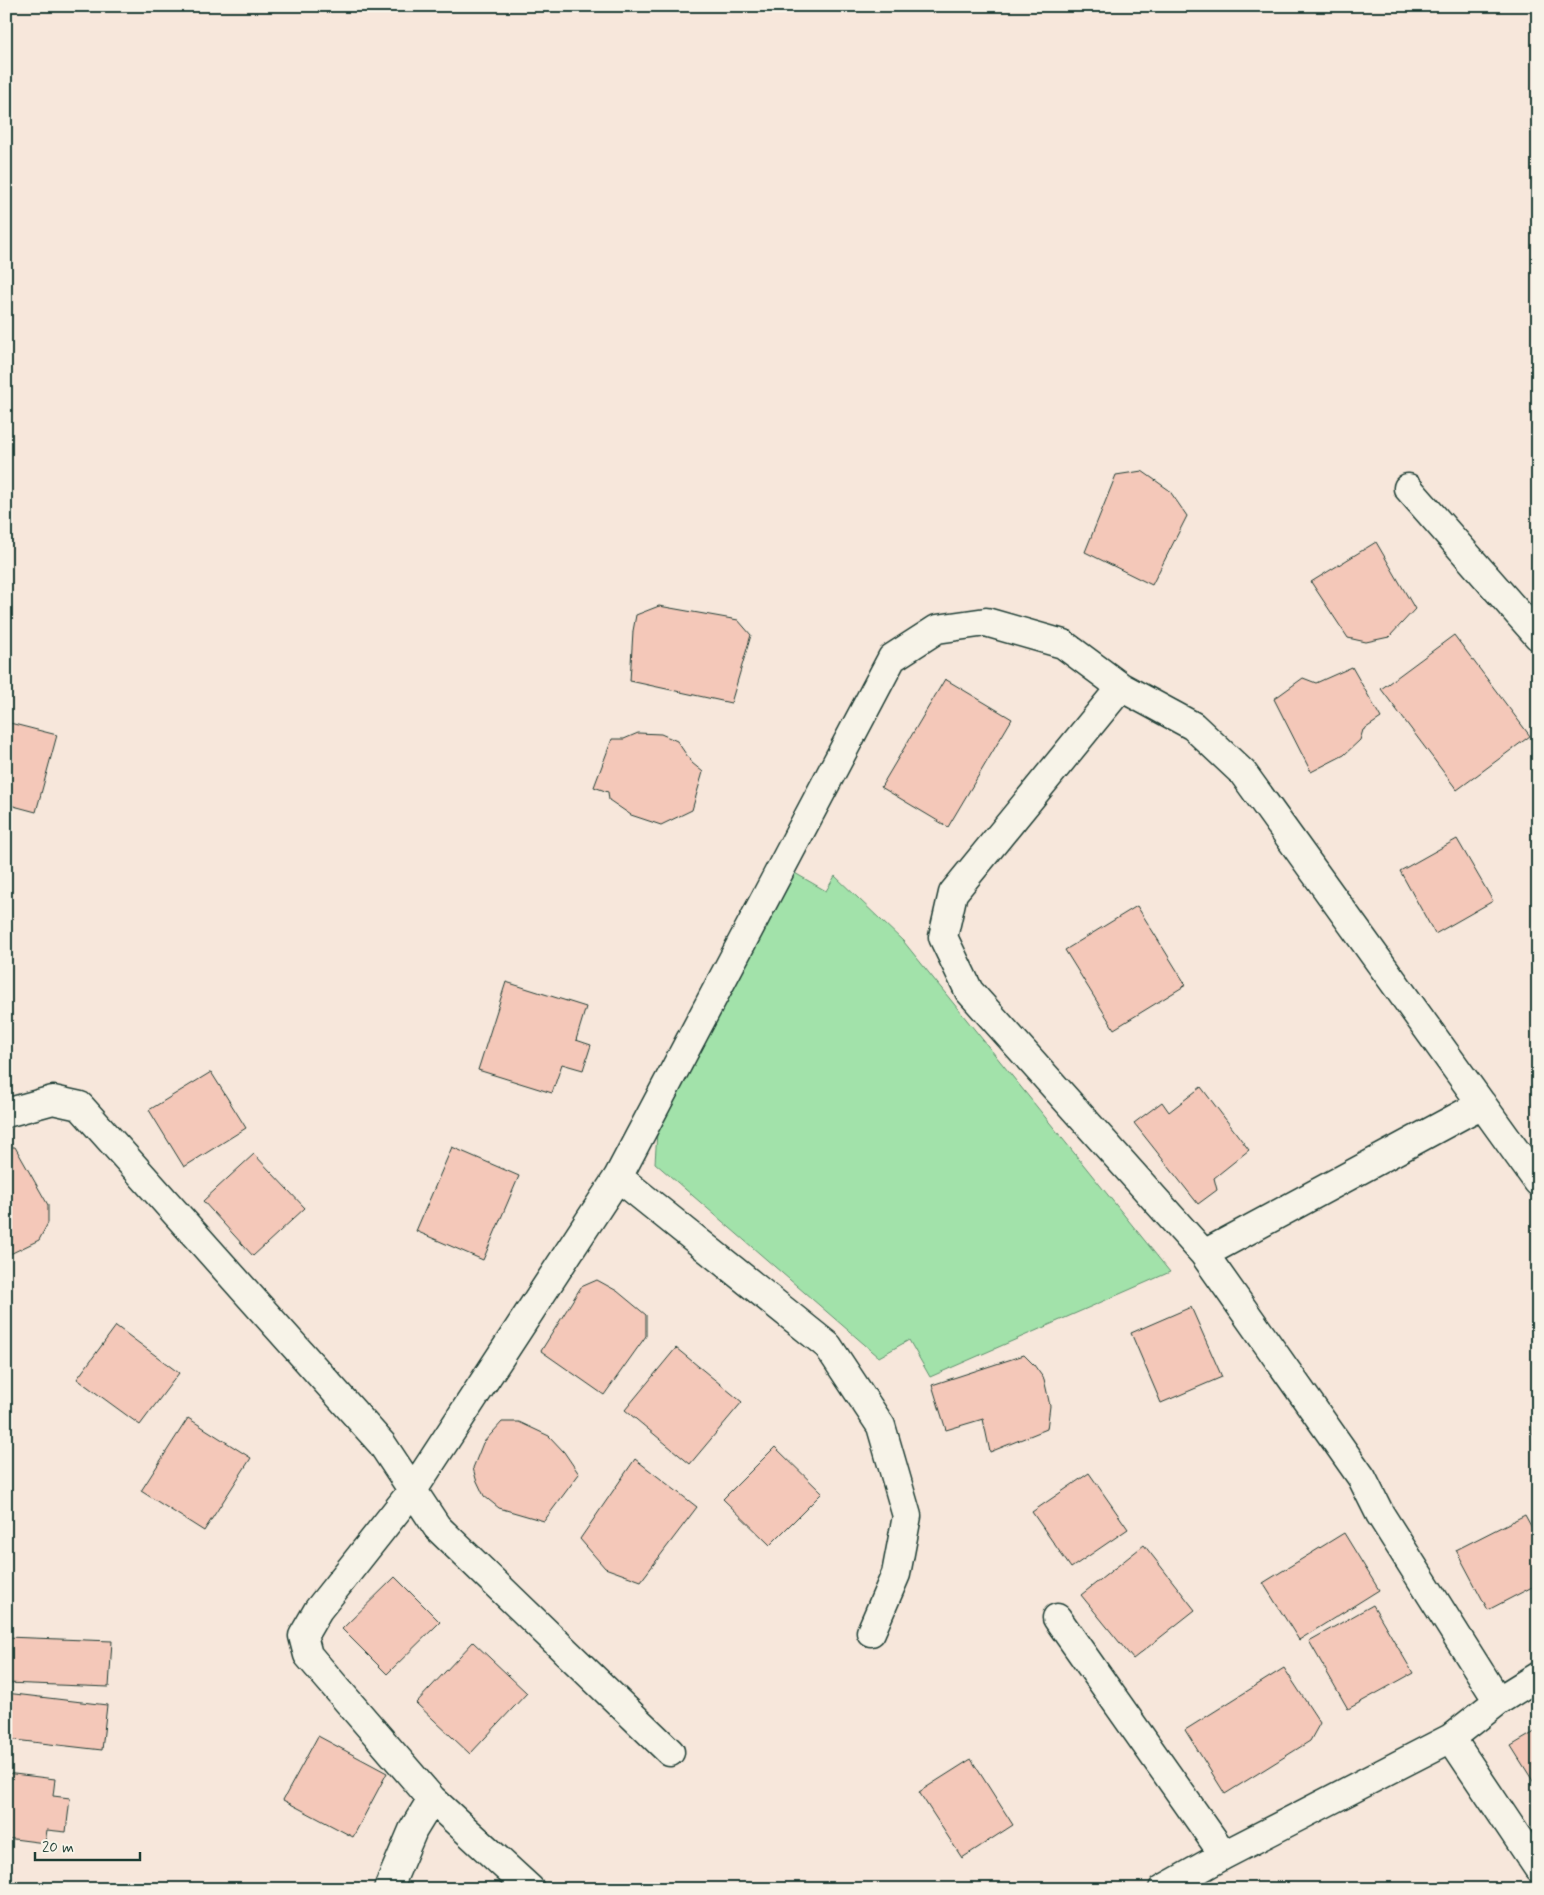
<svg xmlns="http://www.w3.org/2000/svg" width="1544" height="1895" font-family="Mynerve,sans-serif">
	<rect width="100%" height="100%" fill="#f7e7db"/>
	<filter id="ink" filterUnits="userSpaceOnUse"><feTurbulence type="fractalNoise" baseFrequency=".02" numOctaves="2"/><feDisplacementMap in="SourceGraphic" scale="10" xChannelSelector="R" yChannelSelector="G"/><feConvolveMatrix kernelMatrix="1 2 1 2 8 2 1 2 1" color-interpolation-filters="sRGB"/></filter>
	<g filter="url(#ink)">
		<path fill="#a2e2aa" stroke="#60906f" d="M793,872L826,891L835,876L904,942L1170,1272L930,1377L909,1340L879,1357L655,1163L657,1132Z"/>
		<path fill="#f4c8b9" stroke="#1f3d34" d="M1142,471L1169,490L1187,516L1152,585L1085,552L1116,475Z
			M1376,542L1415,609L1389,637L1366,642L1348,638L1311,582Z
			M659,606L738,620L751,635L731,703L630,681L633,631L636,615Z
			M1454,635L1530,736L1457,790L1381,689Z
			M1352,667L1381,718L1363,730L1360,740L1344,755L1311,772L1274,699L1303,678L1316,683Z
			M945,679L1012,719L948,827L881,787Z
			M6,722L57,735L36,812L6,804Z
			M638,733L661,734L677,741L692,763L703,772L692,810L661,825L631,815L609,800L608,792L594,787L612,739H624Z
			M1457,839L1493,901L1435,934L1400,871Z
			M1137,906L1186,985L1114,1029L1065,950Z
			M506,982L586,1007L576,1040L591,1045L583,1070L562,1064L552,1093L478,1070Z
			M211,1072L246,1128L184,1167L149,1110Z
			M1201,1087L1249,1150L1214,1178L1217,1190L1198,1204L1134,1123L1162,1102L1169,1112Z
			M6,1147H15L48,1205V1223L39,1240L6,1256Z
			M452,1147L519,1176L483,1260L416,1231Z
			M254,1154L305,1208L253,1256L203,1201Z
			M597,1280L617,1291L646,1315V1336L604,1395L541,1351L581,1287Z
			M1191,1307L1222,1377L1161,1403L1131,1333Z
			M116,1326L179,1373L140,1425L77,1379Z
			M676,1348L742,1402L690,1464L625,1410Z
			M1024,1355L1034,1365L1044,1379L1050,1406L1047,1429L990,1452L983,1419L946,1430L932,1385Z
			M1538,1396V1438L1532,1433V1416Z
			M188,1418L251,1458L204,1531L141,1491Z
			M502,1422H519L549,1436L564,1452L579,1474L544,1521L499,1508L484,1496L476,1479L473,1468L483,1443Z
			M775,1447L822,1493L770,1545L723,1499Z
			M635,1459L697,1507L641,1581L605,1568L580,1539Z
			M1089,1473L1128,1529L1071,1568L1032,1512Z
			M1525,1515L1538,1539V1584L1488,1610L1456,1550Z
			M1344,1533L1379,1590L1299,1640L1263,1583Z
			M1144,1545L1195,1610L1133,1659L1081,1595Z
			M395,1577L440,1622L387,1674L342,1629Z
			M1373,1605L1413,1673L1348,1709L1309,1641Z
			M6,1637L112,1641L109,1687L6,1683Z
			M473,1642L527,1693L470,1754L416,1703Z
			M1284,1668L1320,1723L1310,1741L1225,1794L1185,1730Z
			M6,1693L107,1705L102,1750L6,1739Z
			M1538,1730V1789L1511,1746Z
			M318,1736L387,1773L353,1837L283,1800Z
			M971,1759L1013,1825L962,1858L919,1792Z
			M6,1773L55,1779L53,1796L70,1798L66,1832L47,1830L45,1843L6,1838Z"/>
		<g fill="none" stroke-linecap="round" stroke-linejoin="round">
			<defs>
				<path id="minor" d="M1408,488L1538,636
					M1121,687L953,893L943,937L969,991L1204,1254L1362,1478L1380,1514L1498,1701
					M6,1113L53,1100L80,1106L382,1444L437,1527L670,1752
					M618,1177L828,1346L881,1426L907,1516L896,1574L871,1632
					M1204,1254L1482,1104
					M1057,1618L1224,1855
					M1451,1738L1538,1868
					M388,1889L413,1830L432,1799
					M530,1889L432,1799L308,1655L303,1636L318,1610L413,1490L618,1177L892,658L937,629L986,622L1063,644L1121,687L1193,726L1243,773L1538,1182
					M1163,1889L1224,1855L1451,1738L1498,1701L1538,1676"/>
			</defs>
			<use href="#minor" stroke="#1f3d34" stroke-width="31"/>
			<use href="#minor" stroke="#f7f3e8" stroke-width="28"/>
		</g>
	</g>
	<rect width="1544" height="1895" fill="none" stroke="#f7f3e8" stroke-width="25"/>
	<rect x="12" y="12" width="1519" height="1870" fill="none" stroke="#1f3d34" stroke-width="2" filter="url(#ink)"/>
	<path d="M35 1852v8h105v-8" fill="none" stroke="#1f3d34" stroke-width="2.5"/>
	<text x="42" y="1852" font-size="15" fill="#1f3d34" stroke="#f7f3e8" stroke-width="4" paint-order="stroke">20 m</text>
</svg>
